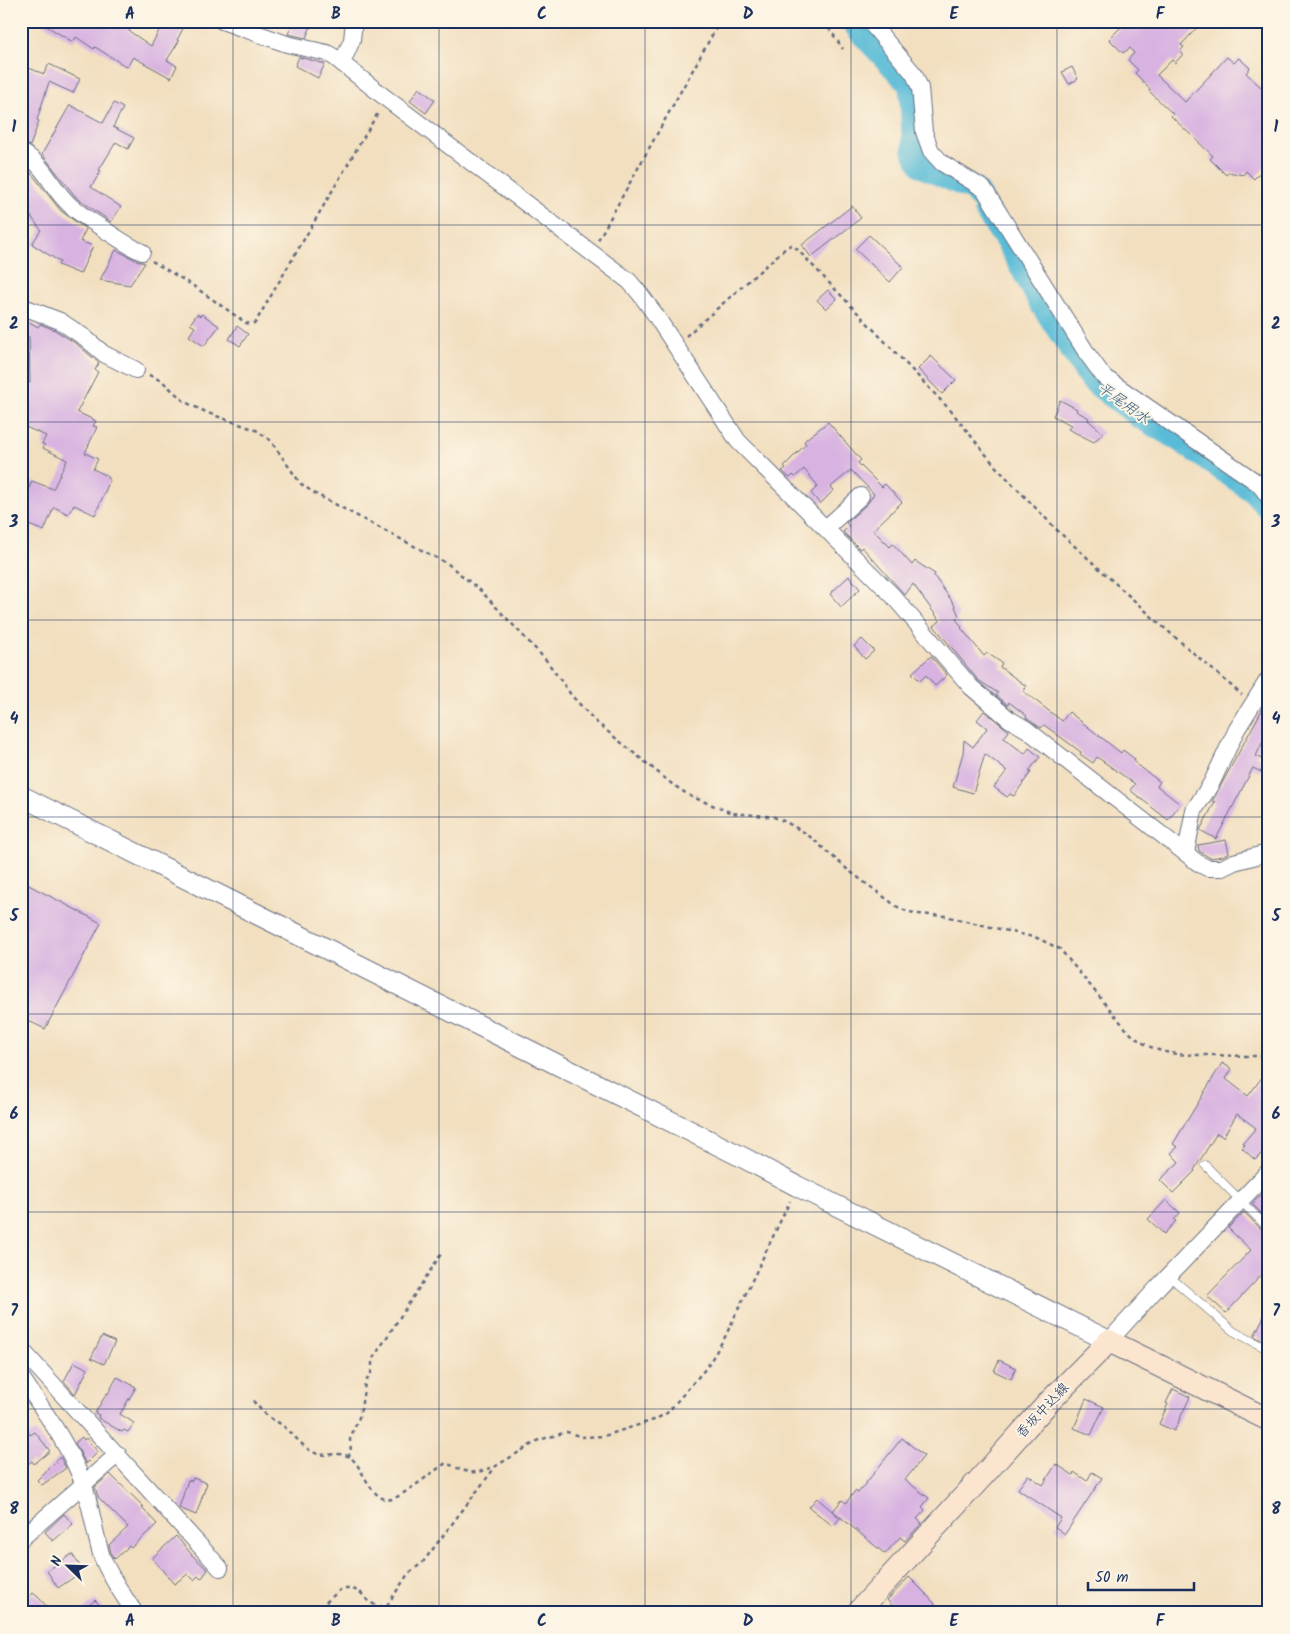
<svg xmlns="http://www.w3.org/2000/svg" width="1290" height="1634" font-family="Kalam,'Klee One',sans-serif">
	<rect width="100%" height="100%" fill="#fcf5e5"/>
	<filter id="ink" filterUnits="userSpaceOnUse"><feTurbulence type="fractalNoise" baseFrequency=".02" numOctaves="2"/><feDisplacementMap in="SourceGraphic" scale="10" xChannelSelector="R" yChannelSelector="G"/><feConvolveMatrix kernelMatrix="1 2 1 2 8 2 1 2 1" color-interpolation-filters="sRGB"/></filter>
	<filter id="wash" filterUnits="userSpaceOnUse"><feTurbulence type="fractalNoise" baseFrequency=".0096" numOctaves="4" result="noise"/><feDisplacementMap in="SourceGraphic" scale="20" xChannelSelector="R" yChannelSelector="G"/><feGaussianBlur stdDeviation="1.12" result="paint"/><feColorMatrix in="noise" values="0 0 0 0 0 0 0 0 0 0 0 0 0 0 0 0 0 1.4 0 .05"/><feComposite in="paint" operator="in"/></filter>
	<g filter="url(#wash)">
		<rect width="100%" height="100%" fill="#f2dfc0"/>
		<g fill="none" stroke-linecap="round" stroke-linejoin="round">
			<path stroke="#59bbd7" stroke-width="25" d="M853,21L864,35L911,85L915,153L923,166L973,189L979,196
				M986,210L1010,245L1042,304L1092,380L1141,417L1179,439L1254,491L1269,508"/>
		</g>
		<g id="blocks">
			<path fill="#d8b3e1" d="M38,21H135L129,31L151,46L164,21H187L177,40L179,41L167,60L177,66L171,78L133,57L127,67L95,47L94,49L76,37L73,42Z
				M294,21H313L306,38L288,34Z
				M1127,21H1203L1181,45L1184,47L1180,51L1183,54L1175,63L1172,60L1157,75L1185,102L1227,57L1234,63L1239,58L1250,68L1246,73L1269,95V163L1254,179L1246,171L1243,175L1228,172L1226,175L1210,159L1213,156L1171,116L1173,114L1149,91L1150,89L1135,73L1138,70L1128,60L1134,53L1130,48L1123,53L1109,39Z
				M299,57L325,64L318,78L295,66Z
				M49,64L80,79L73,93L49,82L37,120L39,121L30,146L21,142V89L24,81L21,79L26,67L44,74Z
				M1072,67L1078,79L1069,84L1062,72Z
				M419,88L435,100L426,113L410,101Z
				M114,103L123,108L113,127L134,138L128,149L116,142L99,170L101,171L91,187L121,207L111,222L76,197L42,154L70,105L103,123Z
				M31,173L61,211L86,229L80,241L93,246L80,274L58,265L60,262L32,244L41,230L21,203V182L25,184Z
				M852,206L861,218L811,257L802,245Z
				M869,235L903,267L890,282L855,249Z
				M116,250L138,261L145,263L130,285L100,280Z
				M828,290L837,299L826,309L817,300Z
				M197,314L200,316L202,314L219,326L204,346L189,336L195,327L190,324Z
				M26,320L38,327L40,324L55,330L78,345L99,363L95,370L98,372L77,412L96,421L93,426L97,427L85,453L98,459L93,469L108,476L107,478L110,480L95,515L74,505L68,514L54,507L44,531L21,522V507L32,481L53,489L67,460L43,448L45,445L42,444L46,436L21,425V381L30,383L29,337L21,333Z
				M237,326L248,334L240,346L229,339Z
				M931,356L956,380L942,394L918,369Z
				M1060,400L1077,409L1076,411L1089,418L1088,420L1103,433L1094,442L1068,429L1071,425L1053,416Z
				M828,422L861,460L858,463L882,487L885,484L902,502L873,530L890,547L893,544L912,565L915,561L935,574L934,576L954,604L959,616L956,619L962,627L961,628L984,656L987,653L1002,663L1000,667L1026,686L1023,691L1062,721L1069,712L1121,753L1123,750L1135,759L1134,762L1160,782L1157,786L1180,804L1168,820L1130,790L1135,784L1097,757L1093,763L1080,754L1081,752L1044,725L1041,728L1026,718L1027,716L1009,702L1008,705L996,695L998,693L978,680L934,626L940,621L913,584L905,595L862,547L860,549L843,532L849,526L846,523L868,503L874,494L851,470L831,487L834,490L820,504L811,493L818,486L804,469L795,477L793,475L790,478L782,471L786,468L784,466L806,444L804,442L806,439Z
				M849,576L860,589L841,607L830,594Z
				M862,639L874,651L865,659L854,646Z
				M931,656L947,675L935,686L926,675L920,681L912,673Z
				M1269,697V729L1256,756L1267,762L1261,772L1253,768L1216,839L1200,830L1215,802L1212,801L1214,798Z
				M984,711L1009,731L1004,738L1025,754L1029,748L1040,757L1029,771L1031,772L1014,796L1010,794L1007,797L994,787L1007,771L985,754L973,793L953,787L963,753L964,740L973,747L987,728L977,720Z
				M1226,840L1229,853L1223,856L1210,858L1199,851L1198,845Z
				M21,881L101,923L45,1029L21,1017Z
				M1222,1063L1232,1069L1226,1079L1248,1096L1269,1068V1107L1261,1117L1264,1120L1269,1115V1146L1255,1160L1242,1148L1245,1145L1243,1143L1256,1128L1237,1114L1223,1137L1217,1133L1194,1170L1195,1171L1173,1193L1160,1180L1179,1162L1171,1153L1178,1147L1173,1144Z
				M1269,1186V1221L1252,1204Z
				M1166,1200L1180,1213L1174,1220L1176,1221L1164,1234L1148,1219Z
				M1244,1212L1265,1233L1269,1234V1267L1226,1313L1207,1296L1251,1250L1228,1228Z
				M1269,1307V1344L1254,1336Z
				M102,1336L115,1342L104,1364L91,1358Z
				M999,1360L1016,1368L1011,1379L994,1371Z
				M74,1362L88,1369L75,1394L64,1381Z
				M117,1377L136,1387L120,1414L134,1423L128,1432L124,1430L122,1432L98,1418L99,1415L95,1413L107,1393L108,1394Z
				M1173,1389L1190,1397L1174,1431L1159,1424L1168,1404L1166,1403Z
				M1086,1399L1104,1407L1091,1435L1074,1428Z
				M21,1421L30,1435L35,1432L50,1451L34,1464L32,1461L21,1469Z
				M82,1437L84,1440L86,1438L98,1452L86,1464L75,1443Z
				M902,1438L924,1456L905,1480L929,1498L922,1507L925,1510L917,1519L922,1523L905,1541L900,1537L885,1554L833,1511L842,1500L846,1503L855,1491L858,1493Z
				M60,1457L66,1468L42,1485L37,1480Z
				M1056,1464L1073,1475L1074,1472L1087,1481L1092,1472L1102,1478L1065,1534L1055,1527L1061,1518L1018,1489L1028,1475L1043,1485Z
				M110,1474L144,1507L142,1508L157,1524L131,1548L129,1546L115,1559L112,1556L109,1545L128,1527L98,1497L95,1487Z
				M193,1478L207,1483L196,1515L179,1508L188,1480L192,1481Z
				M817,1498L840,1518L833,1526L809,1507Z
				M64,1514L73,1524L53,1541L45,1532Z
				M176,1536L192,1555L208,1570L201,1579L198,1576L194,1580L188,1574L174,1584L152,1558Z
				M72,1554L82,1569L76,1573L77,1575L58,1588L47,1571Z
				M909,1577L926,1594L943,1613H900L887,1600Z
				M33,1593L38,1597L53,1613H21V1606Z
				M95,1600L106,1613H80Z"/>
		</g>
	</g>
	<g filter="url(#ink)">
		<use href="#blocks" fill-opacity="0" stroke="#666d80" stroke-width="1"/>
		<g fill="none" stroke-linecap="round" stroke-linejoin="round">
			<defs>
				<path id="service" d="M1205,1165L1269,1229
					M1169,1276L1233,1331L1269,1350"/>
				<path id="minor" d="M222,21L287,44L327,53L334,57L387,99L629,281L641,295L654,313L738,441L893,596L971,687L1009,719L1026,729L1198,863L1207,868H1222L1234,862L1260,855L1269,854
					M869,21L914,74L920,88L924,132L931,151L942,163L984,189L1088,355L1104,377L1259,484L1269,497
					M342,63L352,40L354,21
					M21,152C43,163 49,183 65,200C74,211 87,218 99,226C113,235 126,245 142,252
					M21,306L60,321L84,337L104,354L136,370
					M826,528L861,496
					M1186,853L1194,810L1211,784L1237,729L1269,678
					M1109,1341L1158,1287L1269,1171
					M21,1349L220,1568
					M21,1377C44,1411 69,1445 83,1483C92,1507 94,1533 102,1557C110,1577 123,1595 135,1613
					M22,1538L118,1454"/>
				<path id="tertiary" d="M21,796L742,1157L797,1186L1109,1341"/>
				<path id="secondary" d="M857,1613L989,1469L1048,1403L1109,1341L1269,1420"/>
			</defs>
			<use href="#service" stroke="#666d80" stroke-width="9"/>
			<use href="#minor" stroke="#666d80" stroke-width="18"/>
			<use href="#tertiary" stroke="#666d80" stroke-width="22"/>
			<use href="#secondary" stroke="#666d80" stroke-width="24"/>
			<path stroke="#666d80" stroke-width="2.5" stroke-dasharray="4 4" stroke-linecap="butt" d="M824,21L843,49
				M598,240L720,21
				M152,261L192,285L246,323L252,324L255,323L379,111
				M686,336L787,247L791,245L795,247L951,411L996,467L1058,531L1161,625L1242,695
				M149,375L162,381L185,402L208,413L256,430L270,440L301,484L314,493L429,554L448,564L460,574L481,591L546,660L572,696L596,722L672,784L690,796L732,813L766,816L774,817L786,822L807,834L848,870L896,906L906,911L918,914L945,916L1037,938L1060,949L1127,1030C1152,1056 1180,1055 1214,1055C1232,1056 1250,1056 1269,1056
				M253,1401C258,1406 263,1413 269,1417C273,1420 278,1422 282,1425C294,1434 304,1450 318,1454C329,1457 341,1450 351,1458C363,1467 372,1504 392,1499C403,1496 435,1470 446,1463C467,1472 472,1477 494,1466
				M348,1457L351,1452L350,1439L360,1415L365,1383L371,1373L372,1367V1360L441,1254
				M314,1613L341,1589H353L360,1592L369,1602L380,1607L388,1604L408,1574L423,1562L496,1466L539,1440L567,1432L582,1437L604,1436L654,1420L667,1413L707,1367L725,1337L790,1201"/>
			<use href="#service" stroke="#fff" stroke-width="8"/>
			<use href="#minor" stroke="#fff" stroke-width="16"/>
			<use href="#tertiary" stroke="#fff" stroke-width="20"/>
			<use href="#secondary" stroke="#fbe5cf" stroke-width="22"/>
		</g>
	</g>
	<path fill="none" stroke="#1b2f5e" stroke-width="1" stroke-opacity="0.55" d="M233,21V1613M439,21V1613M645,21V1613M851,21V1613M1057,21V1613M21,225H1269M21,422H1269M21,620H1269M21,817H1269M21,1014H1269M21,1212H1269M21,1409H1269"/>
	<g text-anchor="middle" stroke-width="4" stroke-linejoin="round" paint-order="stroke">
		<g font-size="14" fill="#1b2f5e" stroke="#fcf5e5">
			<text transform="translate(1042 1410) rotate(-47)" y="5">香坂中込線</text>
		</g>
		<g font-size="15" font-style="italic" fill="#2e5982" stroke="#fcf5e5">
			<text transform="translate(1124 403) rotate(36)" y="5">平尾用水</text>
		</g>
	</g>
	<rect width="1290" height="1634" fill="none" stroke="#fcf5e5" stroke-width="55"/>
	<g transform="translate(68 1566) rotate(293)" stroke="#fcf5e5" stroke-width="4" paint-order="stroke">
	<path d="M0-4L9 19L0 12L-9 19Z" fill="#1b2f5e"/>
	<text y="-8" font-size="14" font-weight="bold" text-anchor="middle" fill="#1b2f5e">N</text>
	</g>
	<path d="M1088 1582v8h106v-8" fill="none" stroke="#1b2f5e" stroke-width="2.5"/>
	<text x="1095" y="1582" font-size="15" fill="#1b2f5e" stroke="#fcf5e5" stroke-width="4" paint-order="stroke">50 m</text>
	<rect x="28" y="28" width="1234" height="1578" fill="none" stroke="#1b2f5e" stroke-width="2"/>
	<g font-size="16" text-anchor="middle" font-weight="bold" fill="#1b2f5e">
		<text x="130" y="19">A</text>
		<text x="336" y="19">B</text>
		<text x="542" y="19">C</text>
		<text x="748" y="19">D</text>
		<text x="954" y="19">E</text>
		<text x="1160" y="19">F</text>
		<text x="14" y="132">1</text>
		<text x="1276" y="132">1</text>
		<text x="14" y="329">2</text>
		<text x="1276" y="329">2</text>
		<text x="14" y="527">3</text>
		<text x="1276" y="527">3</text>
		<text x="14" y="724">4</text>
		<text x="1276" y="724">4</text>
		<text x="14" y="921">5</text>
		<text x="1276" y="921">5</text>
		<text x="14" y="1119">6</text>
		<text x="1276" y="1119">6</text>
		<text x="14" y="1316">7</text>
		<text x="1276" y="1316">7</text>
		<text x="14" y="1514">8</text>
		<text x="1276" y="1514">8</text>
		<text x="130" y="1626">A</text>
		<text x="336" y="1626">B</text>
		<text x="542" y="1626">C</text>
		<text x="748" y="1626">D</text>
		<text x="954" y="1626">E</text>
		<text x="1160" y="1626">F</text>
	</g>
</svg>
